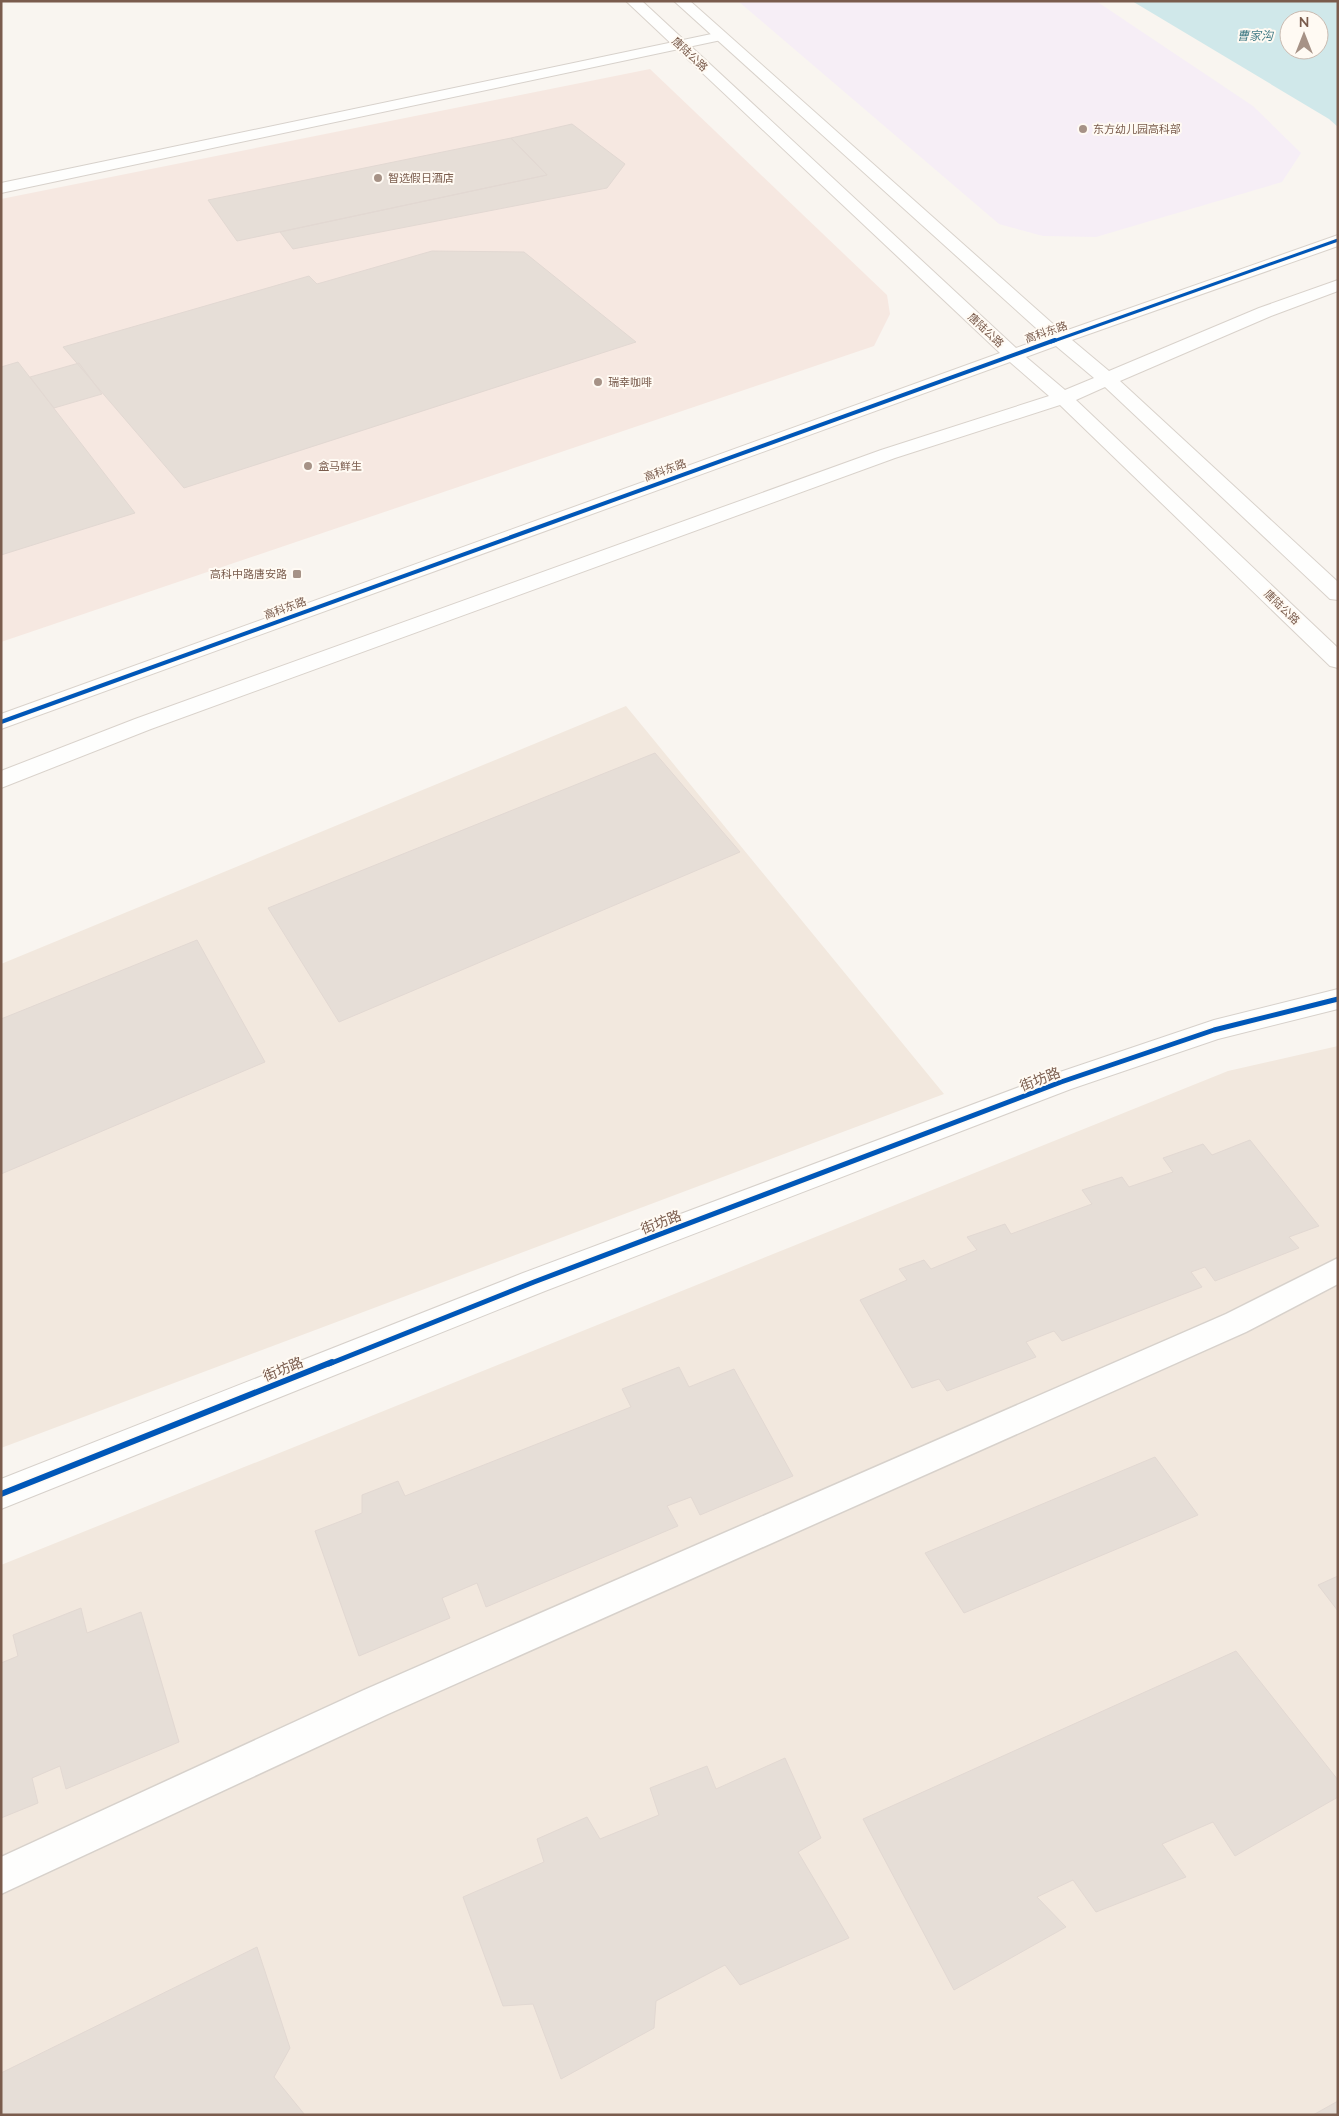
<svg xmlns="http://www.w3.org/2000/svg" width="1339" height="2116" font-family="Mulish,'Noto Sans SC',sans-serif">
	<rect width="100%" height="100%" fill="#f9f5f0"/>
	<path fill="#f2e8de" d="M626,706L944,1094L1,1448V964Z
		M1338,1046V2115H1V1565L1228,1071Z"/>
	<path fill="#f6e8e1" d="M650,69L887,295L890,314L874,346L1,642V199Z"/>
	<path fill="#f6eef6" d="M738,1H1096L1253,106L1301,153L1282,182L1096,237L1043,236L999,224Z"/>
	<path fill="#d0e8ea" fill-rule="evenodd" d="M1132,1H1338V127L1329,119ZM1289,20H1319V50H1289Z"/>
	<path fill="#e6ded7" stroke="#e2d8d2" d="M572,124L625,164L607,188L293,249L280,232L547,175L511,138Z
		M511,138L547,175L237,241L208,200Z
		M432,251L524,252L636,342L184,488L63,347L309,276L317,284Z
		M18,362L135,513L1,555V367Z
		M79,363L102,394L54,408L30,377Z
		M655,753L740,852L339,1022L268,908Z
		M197,940L265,1062L1,1174V1019Z
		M1250,1140L1319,1226L1289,1237L1299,1248L1215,1281L1205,1267L1191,1272L1202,1287L1062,1341L1054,1331L1026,1342L1036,1357L947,1391L939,1379L912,1388L860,1300L907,1280L899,1269L924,1260L931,1269L977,1250L967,1237L1005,1224L1011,1234L1092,1204L1082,1190L1122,1177L1129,1187L1173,1172L1163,1158L1203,1144L1212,1155Z
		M679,1367L689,1387L734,1369L793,1476L700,1515L691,1497L667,1506L678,1526L486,1607L477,1583L442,1598L450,1618L359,1656L315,1531L362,1513V1495L398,1481L405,1496L631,1407L622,1389Z
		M1155,1457L1198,1515L964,1613L925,1553Z
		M1338,1576V1611L1318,1585Z
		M81,1608L87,1633L141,1612L179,1742L66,1789L60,1766L32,1778L38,1803L1,1818V1663L18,1656L13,1635Z
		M1236,1651L1338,1780V1797L1235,1856L1213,1822L1162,1844L1186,1877L1096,1912L1073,1880L1037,1897L1066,1927L954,1990L863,1819Z
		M785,1758L821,1838L798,1852L849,1938L740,1985L725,1965L656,2001L654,2028L561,2079L533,2004L503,2006L463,1897L544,1862L537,1839L587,1817L600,1839L659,1815L650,1788L707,1766L716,1789Z
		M257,1947L290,2048L274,2077L305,2115H1V2073Z
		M1338,2101V2115H1313Z"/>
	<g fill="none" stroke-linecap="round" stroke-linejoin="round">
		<defs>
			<path id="lane" d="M1338,1258V1284L1246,1332L388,1714L1,1894V1857L364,1690L1226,1314Z"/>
			<path id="street" d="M721,32L728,36L726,39L1,193V183Z
				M1338,989V1009L1218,1039L1071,1089L545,1291L1,1509V1479L523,1273L1051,1075L1214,1020Z"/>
			<path id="secondary" d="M626,1H642L1016,348L1046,337L674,1H690L1062,332L1338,235V246L1072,340L1109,371L1259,308L1338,280V291L1271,316L1120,381L1338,582V600L1330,599L1105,387L1076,400L1338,648V668L1330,666L1060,405L895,458L151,729L1,788V771L135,719L881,450L1049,396L1010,362L1,729V714L1000,353ZM1056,346L1094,378L1065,390L1026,357Z"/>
		</defs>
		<use href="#lane" stroke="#d7d1cb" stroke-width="3"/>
		<use href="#street" stroke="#d7d1cb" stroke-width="2"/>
		<use href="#secondary" stroke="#d9d2cb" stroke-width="2"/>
		<use href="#lane" fill="#fefefd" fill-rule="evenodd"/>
		<use href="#street" fill="#fefefd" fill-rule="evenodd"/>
		<use href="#secondary" fill="#fefefd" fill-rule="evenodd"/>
		<defs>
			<path id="cycleway-far3" d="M1051,342L1338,240"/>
			<path id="cycleway-far2" d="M1,722L1055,340"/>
			<path id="cycleway-far1" d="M329,1364L534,1282L1061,1082L1214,1030L1338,999"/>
			<path id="cycleway" d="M1,1494L332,1362"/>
		</defs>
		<use href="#cycleway-far3" stroke="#fffaf3" stroke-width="5"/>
		<use href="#cycleway-far2" stroke="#fffaf3" stroke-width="6"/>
		<use href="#cycleway-far1" stroke="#fffaf3" stroke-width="8"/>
		<use href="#cycleway" stroke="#fffaf3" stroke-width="9"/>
		<use href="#cycleway-far3" stroke="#0057b8" stroke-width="3"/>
		<use href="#cycleway-far2" stroke="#0057b8" stroke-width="4"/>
		<use href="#cycleway-far1" stroke="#0057b8" stroke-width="5"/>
		<use href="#cycleway" stroke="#0057b8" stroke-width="6"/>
	</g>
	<g fill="#a69286" stroke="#fffaf3" stroke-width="2">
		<circle cx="1083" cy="129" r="5"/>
		<circle cx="378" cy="178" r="5"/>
		<circle cx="598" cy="382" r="5"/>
		<circle cx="308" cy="466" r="5"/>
		<rect x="292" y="569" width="10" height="10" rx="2.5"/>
	</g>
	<g text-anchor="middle" stroke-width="4" stroke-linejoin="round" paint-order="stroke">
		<g font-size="11" fill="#7a5c4d" stroke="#fffaf3">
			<text transform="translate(690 54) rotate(43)" y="4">唐陆公路</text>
			<text transform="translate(986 330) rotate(43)" y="4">唐陆公路</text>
			<text transform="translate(1046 332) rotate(-19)" y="4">高科东路</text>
			<text transform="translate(665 470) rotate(-20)" y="4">高科东路</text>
			<text transform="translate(1282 607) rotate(44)" y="4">唐陆公路</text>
			<text transform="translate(285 608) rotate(-20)" y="4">高科东路</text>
		</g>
		<g font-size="11" fill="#7a5c4d" stroke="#fffaf3" text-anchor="start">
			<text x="1093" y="133">东方幼儿园高科部</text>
			<text x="388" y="182">智选假日酒店</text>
			<text x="608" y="386">瑞幸咖啡</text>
			<text x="318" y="470">盒马鲜生</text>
			<text x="287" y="578" text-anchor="end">高科中路唐安路</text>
		</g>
		<g font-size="12" font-style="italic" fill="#437c86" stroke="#fffaf3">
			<text x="1255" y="40">曹家沟</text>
		</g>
		<g font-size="14" fill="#7a5c4d" stroke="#fffaf3">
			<text transform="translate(1040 1079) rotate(-21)" y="5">街坊路</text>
			<text transform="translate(661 1222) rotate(-21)" y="5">街坊路</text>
			<text transform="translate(283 1369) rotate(-22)" y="5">街坊路</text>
		</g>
	</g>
	<rect width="1339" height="2116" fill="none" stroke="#7a5c4d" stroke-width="5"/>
	<g transform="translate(1304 35)"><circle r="24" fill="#fffaf3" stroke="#cabbb1"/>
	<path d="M0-4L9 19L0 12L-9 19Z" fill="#a69286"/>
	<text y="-8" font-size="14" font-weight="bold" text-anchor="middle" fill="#7a5c4d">N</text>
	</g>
</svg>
